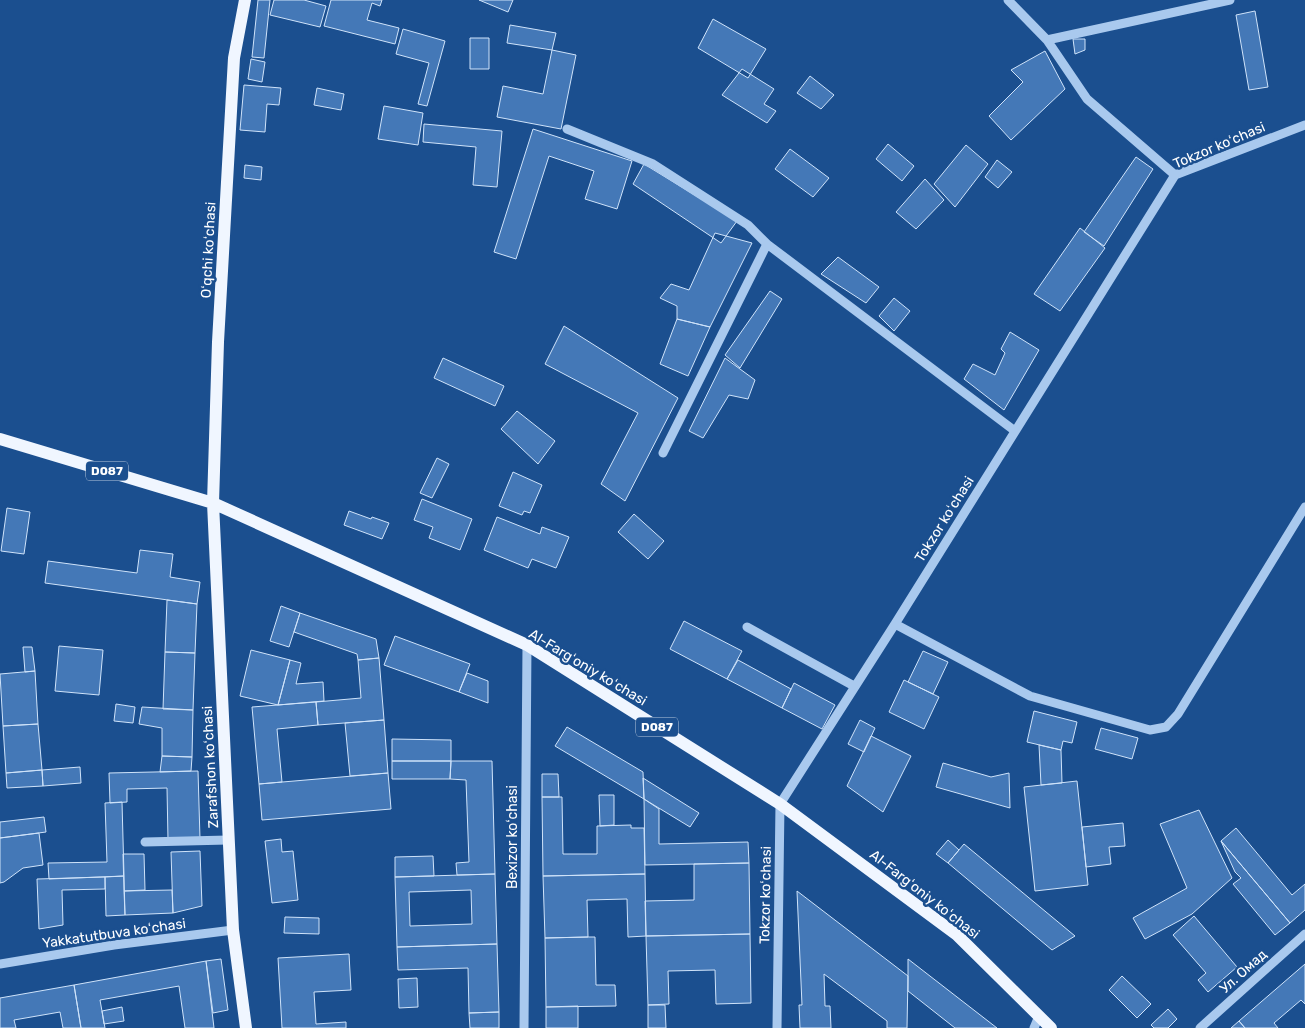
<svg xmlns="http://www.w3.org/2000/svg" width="1305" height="1028" font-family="Rubik,sans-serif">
	<rect width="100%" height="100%" fill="#1b4f8f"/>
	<path fill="#4478b7" stroke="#cfe3fa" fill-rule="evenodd" d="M258,0H270L264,58L252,57Z
		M274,0H304L326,6L320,27L270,15Z
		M331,0H382L380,6L372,3L367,20L399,28L395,44L324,26Z
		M479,0H513L508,12Z
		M1255,11L1268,87L1249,90L1236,15Z
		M713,19L766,49L748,78L698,48Z
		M510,25L556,33L552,50L507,43Z
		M403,29L445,41L427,106L418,104L429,63L396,54Z
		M470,38H489V69H470Z
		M1073,39H1085V50L1075,54Z
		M552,50L576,55L561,129L497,117L503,86L543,94Z
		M1045,51L1065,89L1011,140L989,116L1023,82L1011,70Z
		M251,59L265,62L262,82L248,79Z
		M742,69L774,89L764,104L776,111L767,123L722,95Z
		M810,76L834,95L821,109L797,93Z
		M244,85L281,88L279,105L267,104L265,132L240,130Z
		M317,88L344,94L341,110L314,105Z
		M384,106L423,113L418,145L378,139Z
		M424,124L502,131L497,187L473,185L476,147L423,142Z
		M533,129L632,161L617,209L585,199L594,171L549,156L516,259L494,252Z
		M888,144L914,166L902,181L876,159Z
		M966,145L988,164L955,207L934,184Z
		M790,149L829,178L813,197L775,169Z
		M1136,157L1153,169L1104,246L1084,232Z
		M997,160L1012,172L998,188L985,177Z
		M644,164L737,221L721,243L633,184Z
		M245,165L262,167L261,180L244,178Z
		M925,179L944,200L916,229L896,212Z
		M1080,228L1105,248L1060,311L1034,294Z
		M715,233L752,243L710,327L677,319V306L660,298L671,284L689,290Z
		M838,257L879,287L866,303L821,274Z
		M770,291L782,299L740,368L725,355Z
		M894,298L910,311L894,331L879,316Z
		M677,319L710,327L688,376L660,364Z
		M564,326L678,398L625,501L601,484L638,413L545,364Z
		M1010,332L1039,350L1004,410L964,379L973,364L995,375L1005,353L1001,349Z
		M443,358L504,386L495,406L434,378Z
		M725,358L755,380L748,399L729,395L703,438L689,431Z
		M517,411L555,441L538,464L501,429Z
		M437,458L449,464L432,498L420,493Z
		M513,472L542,485L530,513L524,511L522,515L499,506Z
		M422,499L472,519L460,550L429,538L433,527L414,520Z
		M7,508L30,512L24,554L1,551Z
		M349,511L371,519L372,517L389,523L382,539L344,525Z
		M634,514L664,541L648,559L618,532Z
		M497,517L540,534L542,527L569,537L556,568L532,559L528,568L484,550Z
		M140,550L173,554L170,577L200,582L197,604L45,583L48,561L137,573Z
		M167,600L197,604L195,653L165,652Z
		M281,606L300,613L289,647L270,641Z
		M300,613L376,639L379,658L358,660L357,654L294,632Z
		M684,621L742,651L727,679L670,649Z
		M395,636L470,664L459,692L384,665Z
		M59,646L103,650L99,695L55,691Z
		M23,647H32L35,671L25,672Z
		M251,650L290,660L278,705L240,696Z
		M923,651L948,662L933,694L908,682Z
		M165,652L195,653L193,710L163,709Z
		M379,658L384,720L318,725L316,702L361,698L358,660Z
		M290,660L301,663L296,684L323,682L324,701L278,705Z
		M738,660L791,689L782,708L727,679Z
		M35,671L38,724L3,726L0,674Z
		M467,673L488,681V703L459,692Z
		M904,680L939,697L924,729L889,712Z
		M794,683L835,705L822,729L782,708Z
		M316,702L318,725L277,729L282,782L259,784L252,707Z
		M116,704L135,707L133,723L114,721Z
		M142,707L193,710L192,757L162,756V728L139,724Z
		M1034,711L1077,722L1072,743L1063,741L1061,750L1027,742Z
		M384,720L388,773L350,776L345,723Z
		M860,720L875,728L864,752L848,744Z
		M38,724L42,770L6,773L3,726Z
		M567,727L643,772L644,799L555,746Z
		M1101,728L1138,738L1132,759L1095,749Z
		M871,736L911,756L883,812L847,786Z
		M392,739L451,740V761H392Z
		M1039,745L1061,750L1062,783L1041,785Z
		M162,756L192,757L191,771L160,772Z
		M392,761H451L450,779H392Z
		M451,761H492L495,874L457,875L456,863L469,862L466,780L450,779Z
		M943,763L991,777L1009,773L1010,808L936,787Z
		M80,767L81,783L43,786L42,770Z
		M42,770L43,786L7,788L6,773Z
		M198,771L200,839L168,840L167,788L127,789V802L110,803L109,773Z
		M388,773L391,809L262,820L259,784Z
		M542,774H558L559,797H542Z
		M643,778L699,813L690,827L644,799Z
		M1077,781L1088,885L1035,891L1024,787Z
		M599,795H614V825L600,826Z
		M542,797H562L563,854H597V826L631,825V828H644L645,874L543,876Z
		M644,799L659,809V844L748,842L749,863L645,865Z
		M122,802L124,876L49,879L48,863L107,862L105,803Z
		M1199,810L1232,878L1192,914L1145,939L1133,918L1187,888L1160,824Z
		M44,817L46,832L0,838V822Z
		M1123,823L1125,846L1109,847L1111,864L1086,867L1082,827Z
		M1236,828L1292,895L1305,884V910L1290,923L1221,841Z
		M39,833L43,865L23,868L4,882L0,883V838Z
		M281,839L282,852L293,851L298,900L272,903L265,841Z
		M948,840L959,850L948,863L936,854Z
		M1221,841L1290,923L1275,935L1233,884L1241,878L1235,872Z
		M964,844L1075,936L1052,950L948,863Z
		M200,851L202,906L173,913L171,852Z
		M123,854H144L145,890L124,891Z
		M433,856L434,876L395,877V857Z
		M749,863L750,934L646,936L645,901L694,900V864Z
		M495,874L497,944L397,947L395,877ZM471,890L472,924L410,926L409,892Z
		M645,874L646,936L628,937L627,899L587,900L588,937L545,938L543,876Z
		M124,876L125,915L106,916L105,877Z
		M105,877V889L62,890L63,925L39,929L37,879Z
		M172,890L173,913L125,915L124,891Z
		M797,891L908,976L907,1028H887V1021L824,974L825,1006H830L831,1028H800L799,1005H802Z
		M1194,916L1237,967L1208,992L1198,980L1206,973L1173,935Z
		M285,917L319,918V934L284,933Z
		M750,934L751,1003L716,1004L715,970L668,971L669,1004L648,1005L646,936Z
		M588,937H595L596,985H615L616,1006L546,1007L545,938Z
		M497,944L499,1012L469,1013L468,968L398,970L397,947Z
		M349,954L351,990L314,992L316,1024L346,1022V1028H282L278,958Z
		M221,959L228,1010L213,1013L206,961Z
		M908,959L997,1028H955L908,991Z
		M206,961L214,1028H185L179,986L100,1000L105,1028H81L74,985Z
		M1305,964V1004L1301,1000L1274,1023L1278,1028H1245L1239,1021Z
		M1122,976L1151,1004L1137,1018L1109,990Z
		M417,978L418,1007L399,1008L398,979Z
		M74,985L81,1028H63L60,1012L14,1020L16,1028H0V998Z
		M648,1005H665L666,1028H648Z
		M578,1006V1028H546V1007Z
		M122,1007L124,1021L104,1024L102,1011Z
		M1168,1009L1177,1019L1168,1028H1154L1151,1025Z
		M499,1012V1028H470L469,1013Z
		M1239,1021L1245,1028H1231Z"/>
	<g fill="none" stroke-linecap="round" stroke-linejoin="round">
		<path stroke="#a9c9ee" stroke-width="9" d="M1008,0L1047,40
			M567,129L653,164L748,225L767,244L663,453
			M1175,175L1087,99L1047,40L1230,0
			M767,244L1015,431
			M895,624L1030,696L1150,730L1166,727L1178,714L1305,507
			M747,627L854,686
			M145,842L228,840
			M0,964L114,945L233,930
			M524,1028L527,645
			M777,1028L780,804L895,624L1175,175L1305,125
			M1034,1028L1039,1016
			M1200,1028L1305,934"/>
		<path stroke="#f0f6ff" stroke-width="12" d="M245,0L234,58L218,342L213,503L233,930L246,1028
			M0,439L213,503L527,645L780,804L957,935L1051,1028"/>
	</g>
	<g text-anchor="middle" stroke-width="5" stroke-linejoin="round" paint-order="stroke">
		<g fill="#1b4f8f" stroke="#bbcadd" stroke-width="1">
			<rect x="86" y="461.5" width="42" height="19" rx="4"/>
			<rect x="636" y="717.5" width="42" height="19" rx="4"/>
		</g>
		<g font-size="12" font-weight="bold" fill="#fff">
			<text x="107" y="475">D087</text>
			<text x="657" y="731">D087</text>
		</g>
		<g font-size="14" fill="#fff" stroke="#1b4f8f">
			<text transform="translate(1219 145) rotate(-23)" y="5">Tokzor koʻchasi</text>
			<text transform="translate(208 250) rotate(-87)" y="5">Oʻqchi koʻchasi</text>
			<text transform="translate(944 519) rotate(-58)" y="5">Tokzor koʻchasi</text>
			<text transform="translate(588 667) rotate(31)" y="5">Al-Fargʻoniy koʻchasi</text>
			<text transform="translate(210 767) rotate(-93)" y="5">Zarafshon koʻchasi</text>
			<text transform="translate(512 837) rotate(-90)" y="5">Bexizor koʻchasi</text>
			<text transform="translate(925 894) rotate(38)" y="5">Al-Fargʻoniy koʻchasi</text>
			<text transform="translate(765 895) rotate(-89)" y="5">Tokzor koʻchasi</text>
			<text transform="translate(114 933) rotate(-8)" y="5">Yakkatutbuva koʻchasi</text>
			<text transform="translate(1243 971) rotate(-42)" y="5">Ул. Омад</text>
		</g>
	</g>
</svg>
